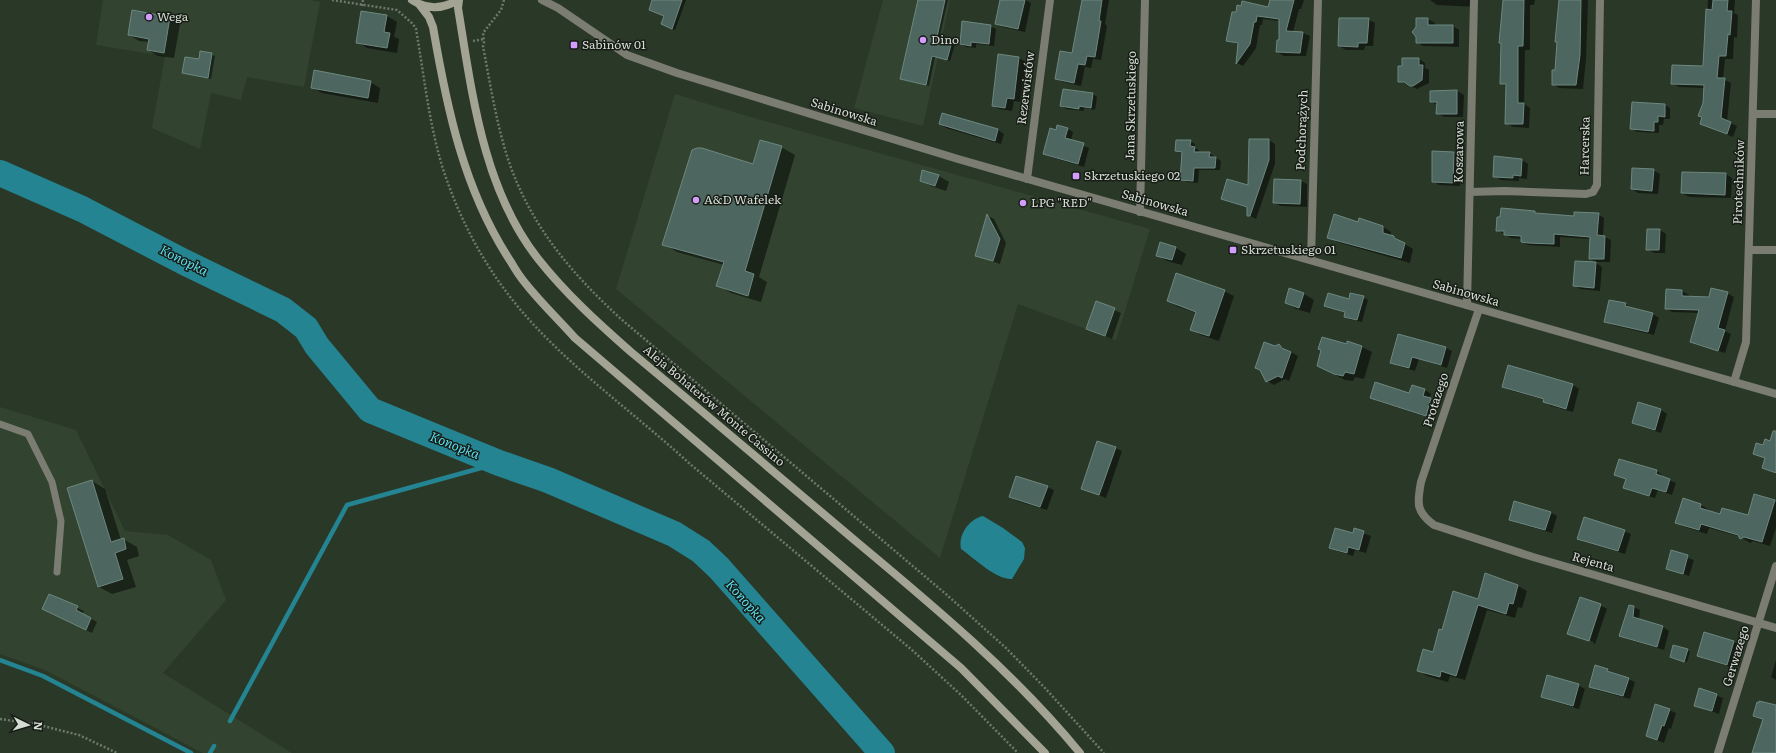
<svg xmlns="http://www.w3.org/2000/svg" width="1776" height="753" font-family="Literata,serif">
	<rect width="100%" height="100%" fill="#2a3828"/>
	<path fill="#32442f" d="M103,0H310L320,2L304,87L247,77L241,100L211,93L200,149L152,128L165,56L96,45Z
		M883,0H950L923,126L854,108Z
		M675,94L754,118L1150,229L1116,340L1018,304L940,558L616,289Z
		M0,407L76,430L125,531L168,535L211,560L226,600L163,673L292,753H203L45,670L0,654Z"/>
	<path fill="#248491" d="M983,516L1003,528L1022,542L1025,548L1024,559L1012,579C996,580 974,558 961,549C958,535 969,519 983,516Z"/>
	<path fill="#0007" d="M653,0H686L675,30L665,25V16Z
		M919,0H948L939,39L955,44L950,61L935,57L929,86L901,79Z
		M1001,0H1026L1031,3L1025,32L1003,27L996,24Z
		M1082,0H1109L1105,24L1107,26L1101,60L1093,59L1091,68L1085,67L1081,86L1063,82L1056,79L1073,54Z
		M1276,0H1304L1301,9H1299L1293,32L1303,33L1310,36L1306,56H1284L1277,52L1280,41V21L1263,19L1262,25H1260L1256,48L1243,66L1237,63L1239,45L1227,40L1232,13L1269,8Z
		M1430,0H1477L1475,7L1437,5Z
		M1502,0H1535L1534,5H1530V50H1525L1524,104L1530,108L1529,128L1513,127L1506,123L1507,87L1501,83L1504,2Z
		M1560,0H1588L1586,59L1583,89L1559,88L1553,84L1556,71L1558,43L1556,42Z
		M1708,0H1735L1734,13L1738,15L1737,38L1734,37L1733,59H1725L1723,79L1731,83L1727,121L1737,126L1733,137L1701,124L1703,118L1705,88L1679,87L1672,83L1704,67Z
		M133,11L170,18L180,24L174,58L158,56L148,50L149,42L139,41L129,35Z
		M387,16L397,22L394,37L399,39L397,53L367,48L357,42Z
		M1368,19L1375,23L1373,46H1365L1364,50H1346L1339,46Z
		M1417,19H1428L1435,23V26H1453L1459,30V47L1423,46L1417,42Z
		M990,26L996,29L994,46L976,44V48L966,47L961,44Z
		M201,52L215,56L211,79L184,73L200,60Z
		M999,55L1019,58L1026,62L1020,102L1014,101L1012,111L999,109L993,106Z
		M1419,59L1425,63V68L1429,70V83L1417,89L1399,81L1403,67Z
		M370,82L380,88L378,103L322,93L312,87Z
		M1457,91L1464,95L1463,117H1444L1437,113L1438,105L1431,102V92Z
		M1093,94L1097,97L1095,110L1084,108V111L1066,109L1062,106Z
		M1665,105L1670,108V119H1664L1663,125H1659V133L1637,132L1631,128Z
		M943,114L998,130L1004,134L1001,144L946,128L940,124Z
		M1068,129L1073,132L1071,141L1089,148L1084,167L1050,157L1045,154L1056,131Z
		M1269,140L1275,144V164L1256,219L1248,215V208L1229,202L1223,199L1249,186Z
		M1190,141L1195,144V148L1199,150V153H1209L1221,161L1220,170H1199L1198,183L1187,182L1182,179L1183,154L1176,151Z
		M781,147L795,155L759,277L767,282L761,302L731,293L718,286L724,265L677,252L664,244L753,165Z
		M1454,153L1460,157V186L1439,185L1433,181Z
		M1522,160L1528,164L1527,179L1519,178V181L1501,180L1494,176Z
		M1653,170L1660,174L1658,194L1638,193L1632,189Z
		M1726,174L1732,178L1731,198L1689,197L1682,193Z
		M939,176L949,182L946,191L931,186L921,180Z
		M1301,181L1307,184V207L1281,206L1274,203Z
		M1535,212L1540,215L1575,217L1598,214L1604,218L1603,236L1611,240L1610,262H1596L1590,259L1591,239L1560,237V247L1528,245L1522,242V239L1511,238L1497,230Z
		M988,216L994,219L1006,243L1000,264L976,255Z
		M1359,223L1382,226L1391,232V236L1413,249L1410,263L1337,242L1329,237Z
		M1660,230L1666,234L1665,253H1654L1647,249Z
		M1176,248L1186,254L1182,265L1167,261L1157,255Z
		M1596,263L1602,267L1600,291L1580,289L1574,285Z
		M1290,290L1304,294L1314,300L1310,313L1296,309L1286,303Z
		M1667,290L1682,291L1689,295V297L1709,298L1727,293L1734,297L1725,331L1731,334L1725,353L1697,345L1691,342L1699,313L1672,312L1666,308Z
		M1224,291L1234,296L1219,341L1201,335L1191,329L1196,313L1178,307L1168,301Z
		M1363,297L1368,300L1362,322L1349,319L1345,316L1346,313L1326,306Z
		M1097,302L1121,313L1112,339L1088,328Z
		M1626,304L1632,309L1653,314L1659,318L1654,335L1612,325L1605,321Z
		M1399,335L1446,348L1452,351L1447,368L1419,359L1415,371L1398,366L1391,362Z
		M1279,345L1298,356L1289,381L1285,379L1274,385L1267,381L1261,370L1275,347Z
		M1347,346L1362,347L1372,352L1364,379L1355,377L1353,381L1345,380L1328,371Z
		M1508,366L1573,385L1579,389L1573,412L1551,406L1544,402L1545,400L1509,390L1503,386Z
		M1425,390L1431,394L1429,399L1437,403L1433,419L1377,401L1371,397L1410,394Z
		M1639,404L1661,410L1667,414L1661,433L1640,426L1633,422Z
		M1776,445V474L1763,468L1766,459L1754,453L1764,446Z
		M1115,448L1122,451L1106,498L1082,488Z
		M1657,471L1662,475V477L1676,483L1672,495L1658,490L1655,498L1630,491L1624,487L1627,480L1615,475Z
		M92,481L105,489L121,540L123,539L137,547L139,556L127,560L136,587L112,594L99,587Z
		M1047,487L1054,490L1047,510L1017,501L1011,497Z
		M1683,500L1701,505L1709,510V511L1721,516L1748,517L1774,501L1776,502V528L1770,546L1753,541L1750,543L1741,537L1709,528L1707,534L1685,527L1676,523Z
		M1550,512L1557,516L1552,533L1517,523L1510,519Z
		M1354,530L1371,536L1366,553L1355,550L1353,556L1337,551L1330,548L1353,534Z
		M1624,531L1631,534L1625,554L1585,542L1578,538Z
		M1672,552L1694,560L1689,576L1667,568Z
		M1486,574L1509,581L1527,591L1522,608L1518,607L1515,618L1487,610L1465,680L1450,676L1448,682L1427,676L1418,670L1434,653L1442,631L1478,600Z
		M50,595L84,611L82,614L97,622L92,633L50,613Z
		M1600,605L1607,609L1595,644L1593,643L1594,642L1574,635V637L1569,634Z
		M1634,607L1640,610L1639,620L1663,627L1669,631L1664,650L1627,639L1621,635Z
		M1734,642L1740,646L1733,668L1705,659L1698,656Z
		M1688,650L1690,652L1687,662L1674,658Z
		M1776,660V680L1771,677Z
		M1607,670L1635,682L1630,699L1596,690L1590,686Z
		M1578,685L1585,689L1579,709L1549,700L1542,696Z
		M1700,689L1723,698L1719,714L1695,705Z
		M1669,710L1676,713L1671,729L1669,728L1664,743L1647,736Z"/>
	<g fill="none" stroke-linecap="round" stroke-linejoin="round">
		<path stroke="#248491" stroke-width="4.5" d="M0,660L43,676L191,753
			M230,721L347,505L499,463
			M210,753L214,746"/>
		<path stroke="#248491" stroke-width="26" d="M0,173L82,209L184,262L283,310L306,328L317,346L370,410L499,463L548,480L674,534L701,551L719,568L882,753"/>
	</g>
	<path fill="#4d6760" stroke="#6d8880" d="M652,0H682L672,29L661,24L664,16L649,10Z
		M918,0H945L937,37L952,41L947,60L932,56L926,85L900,79Z
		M1000,0H1025L1018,29L995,24Z
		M1082,0H1102L1099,21H1101L1095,57L1087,56L1085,65L1078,64L1074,83L1055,79L1060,51L1072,53Z
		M1270,0H1294L1286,31L1303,32L1300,53L1276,52L1277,40H1279V19L1257,16L1256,22H1254L1250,44L1236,64L1238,43L1226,41L1232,12H1236L1237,5L1241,6L1242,1L1268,7Z
		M1503,0H1524L1523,46H1518V103H1524L1523,124H1505L1506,84H1500L1501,43H1499Z
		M1559,0H1581L1580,55L1576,85H1552V70H1555L1557,42H1555Z
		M1713,0H1728L1727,11H1732L1730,35L1728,34L1726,56H1719L1717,78H1725L1721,118L1731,122L1727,134L1700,124L1702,117L1698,116L1703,103L1704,85L1671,84L1672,65L1703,66L1706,9L1712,10Z
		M132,10L170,17L164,53L147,50L149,39L128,35Z
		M361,11L387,15L384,32L390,33L387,48L356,43Z
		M1339,18H1369L1367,43H1358V47L1338,46Z
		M1416,18H1428V25H1453V43H1416V37L1412,32L1416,27Z
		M962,21L991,25L989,44L971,42V46L960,44Z
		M200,51L212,53L208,78L182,73L185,57L199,59Z
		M998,54L1019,57L1014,99L1007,98L1005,108L992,106Z
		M1402,58H1419V65H1423L1422,80L1413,86H1410L1404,82H1398V66H1402Z
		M314,70L371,81L368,98L311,88Z
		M1063,89L1093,93L1091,108L1079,106V109L1060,106Z
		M1457,90V114H1436L1437,102H1430V91Z
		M1632,102L1665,104V117L1658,116V122H1654V131L1630,129Z
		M942,113L998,129L995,141L939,124Z
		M1057,125L1068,128L1065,138L1084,143L1078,164L1043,154L1050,128L1056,130Z
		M1249,139H1269V160L1250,216H1247V207L1221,199L1227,179L1248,185Z
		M760,140L782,146L745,271L754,274L748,296L716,286L724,262L662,245L692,150L697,148H702L753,164Z
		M1176,140H1191L1190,146L1195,147L1194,152H1210L1209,157H1216L1215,168H1194L1193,181L1180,180L1182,152L1175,151Z
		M1432,151L1454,152L1453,183L1432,182Z
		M1494,156L1522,159L1521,176L1513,175V178L1493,177Z
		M1632,168L1654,169L1652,191L1631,189Z
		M922,170L939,175L935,186L920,181Z
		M1682,172L1726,173L1725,195L1681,193Z
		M1274,179L1301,180L1300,204L1273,203Z
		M1501,208L1535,211V213L1574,216V212L1599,213L1597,235L1605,236L1604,259H1589L1590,237L1554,234V244L1528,243L1521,242V236L1504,235V231H1496L1497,217H1500Z
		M987,214L1000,239L993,261L975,256Z
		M1334,214L1358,222L1359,218L1383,226V233L1394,236V238L1405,243L1401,258L1327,238Z
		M1647,229H1660L1659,250H1646Z
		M1160,242L1176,247L1172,260L1156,256Z
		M1575,261L1596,262L1594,288L1573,286Z
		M1176,273L1225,290L1209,336L1190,330L1196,312L1167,301Z
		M1289,288L1304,293L1299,308L1285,303Z
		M1711,288L1728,292L1718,328L1725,330L1718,351L1690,342L1699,310L1665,309L1666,289L1682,290V296L1709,297Z
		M1328,293L1349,299L1350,293L1364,296L1357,320L1344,317L1345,312L1324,306Z
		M1609,300L1626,303L1625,306L1653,313L1648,332L1604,322Z
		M1096,301L1115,308L1105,336L1086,329Z
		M1398,334L1446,347L1441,365L1412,357L1409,368L1390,363Z
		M1322,337L1347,344V341L1362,346L1354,374L1345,372L1343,376L1334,374L1317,366L1321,350L1318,349Z
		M1264,342L1275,346L1279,344L1282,348L1291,352L1282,378L1278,376L1266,382L1260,370L1255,368Z
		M1508,365L1573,384L1566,409L1543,402L1544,399L1502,387Z
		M1375,382L1409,393L1412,385L1425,389L1423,396L1431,398L1426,416L1370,398Z
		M1638,402L1661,409L1655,430L1632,423Z
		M1773,431H1776V473L1762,468L1765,458L1753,454L1756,443L1763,445L1765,439L1770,441Z
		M1097,441L1116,447L1099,495L1081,489Z
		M1619,459L1657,470L1656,474L1670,479L1666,492L1652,488L1649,496L1623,488L1626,479L1614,475Z
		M1016,476L1048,486L1040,507L1009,497Z
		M92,480L111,542L124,538L126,549L115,553L123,579L98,587L67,488Z
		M1754,494L1775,500L1762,542L1744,537L1740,539L1738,535L1701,524L1699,530L1675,523L1683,498L1701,504L1700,508L1720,514L1722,508L1748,515Z
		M1514,501L1551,512L1545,530L1509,520Z
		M1584,517L1625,530L1618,551L1577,539Z
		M1335,528L1353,533L1354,528L1364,531L1359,550L1348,547L1347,553L1329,548Z
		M1671,550L1688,555L1683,574L1666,569Z
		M1485,573L1518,585L1513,604L1509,603L1506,614L1478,605L1456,676L1441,671L1440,677L1417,671L1423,649L1433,652L1439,629L1442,630L1453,591L1478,599Z
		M49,594L78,606L76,610L91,618L86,630L42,609Z
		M1580,597L1601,604L1589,641L1567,634Z
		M1629,605L1634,606L1633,617L1663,626L1657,647L1619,636Z
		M1704,632L1734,641L1727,665L1697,656Z
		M1673,645L1688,649L1684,662L1670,657Z
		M1595,665L1608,669L1607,671L1629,678L1623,696L1589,687Z
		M1547,675L1579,684L1573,706L1541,697Z
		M1699,688L1717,694L1712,711L1694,706Z
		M1759,701L1776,705V753H1752L1763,719L1753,716L1757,702L1759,703Z
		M1655,704L1670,709L1664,726L1662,725L1657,740L1646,736Z"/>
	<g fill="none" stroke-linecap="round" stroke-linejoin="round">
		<path stroke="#6e796c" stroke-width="2.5" stroke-dasharray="2 2" stroke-linecap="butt" d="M332,0L397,10L413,24L416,29C424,75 429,124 443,169C462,227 492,280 534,325C581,376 639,417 690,464L912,650L961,695L1018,753
			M504,0L501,10L483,33L484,42L483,46C490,83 496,121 507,156C529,224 570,272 621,319L947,595L1006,648L1044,687L1104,753
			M362,6L363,0
			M473,41L484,39
			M0,719L35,724L79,735L117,753"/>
		<path stroke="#7b7c72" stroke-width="7" d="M0,424L28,434L52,482L61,521L57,572"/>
		<path stroke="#7b7c72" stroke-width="8" d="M1753,114H1776
			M1027,179L1050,0
			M1470,192L1504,191L1586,194L1593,192L1597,185L1600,0
			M1140,212L1145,0
			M1749,250H1776
			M1311,260L1318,0
			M1467,305L1474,0
			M1479,309L1421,482C1417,503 1416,512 1434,525L1533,557L1776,628
			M1734,382L1746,342L1756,0
			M1718,753L1776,566"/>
		<path stroke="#7b7c72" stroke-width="8" d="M542,0L558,8L627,55L677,73L958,159L1776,394"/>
		<path stroke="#a4a494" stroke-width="8" d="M412,0C427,10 443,9 458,0
			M459,0L458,8C472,93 483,190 539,260C566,294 598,323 631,352C707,415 782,479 858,543C936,608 1015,674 1080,753
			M419,4L429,17L433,27C447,109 464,191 511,262C515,269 520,277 526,284C541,303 559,320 575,338L961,668L1045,753"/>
	</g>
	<g fill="#d29dfd" stroke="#171d16" stroke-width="1.5">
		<circle cx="149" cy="17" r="4"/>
		<circle cx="923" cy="40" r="4"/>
		<rect x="570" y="41" width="8" height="8" rx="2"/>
		<rect x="1072" y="172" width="8" height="8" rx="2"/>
		<circle cx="696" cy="200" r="4"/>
		<circle cx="1023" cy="203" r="4"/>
		<rect x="1229" y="246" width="8" height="8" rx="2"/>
	</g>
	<g text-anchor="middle" stroke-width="3" stroke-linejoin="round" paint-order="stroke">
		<g font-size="12" fill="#d5ddd3" stroke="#171d16" text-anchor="start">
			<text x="157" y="21">Wega</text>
			<text x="931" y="44">Dino</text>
			<text x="582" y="49">Sabinów 01</text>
			<text x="1084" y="180">Skrzetuskiego 02</text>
			<text x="704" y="204">A&amp;D Wafelek</text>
			<text x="1031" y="207">LPG "RED"</text>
			<text x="1241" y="254">Skrzetuskiego 01</text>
		</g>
		<g font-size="12" fill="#d5ddd3" stroke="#171d16">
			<text transform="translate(1026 88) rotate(-83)" y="4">Rezerwistów</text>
			<text transform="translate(1131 106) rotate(-89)" y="4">Jana Skrzetuskiego</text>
			<text transform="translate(844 112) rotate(17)" y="4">Sabinowska</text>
			<text transform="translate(1302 130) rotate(-88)" y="4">Podchorążych</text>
			<text transform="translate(1585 146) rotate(-89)" y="4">Harcerska</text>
			<text transform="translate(1459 152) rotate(-89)" y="4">Koszarowa</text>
			<text transform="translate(1739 182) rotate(-88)" y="4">Pirotechników</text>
			<text transform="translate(1155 203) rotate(16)" y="4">Sabinowska</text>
			<text transform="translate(1466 293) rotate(16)" y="4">Sabinowska</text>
			<text transform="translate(1436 400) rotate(-72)" y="4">Protazego</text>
			<text transform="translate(714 406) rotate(40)" y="4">Aleja Bohaterów Monte Cassino</text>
			<text transform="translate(1593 562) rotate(16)" y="4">Rejenta</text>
			<text transform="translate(1736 656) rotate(-73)" y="4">Gerwazego</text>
		</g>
		<g font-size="13" font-style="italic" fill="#5adef1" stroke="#171d16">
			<text transform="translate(184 260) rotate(27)" y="5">Konopka</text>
			<text transform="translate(455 445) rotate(22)" y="5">Konopka</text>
			<text transform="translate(746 601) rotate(48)" y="5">Konopka</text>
		</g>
	</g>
	<g transform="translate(28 725) rotate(95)" stroke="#171d16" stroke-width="3" paint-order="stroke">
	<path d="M0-3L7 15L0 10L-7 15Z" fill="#d5ddd3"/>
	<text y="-6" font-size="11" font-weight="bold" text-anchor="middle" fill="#d5ddd3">N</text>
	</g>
</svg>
